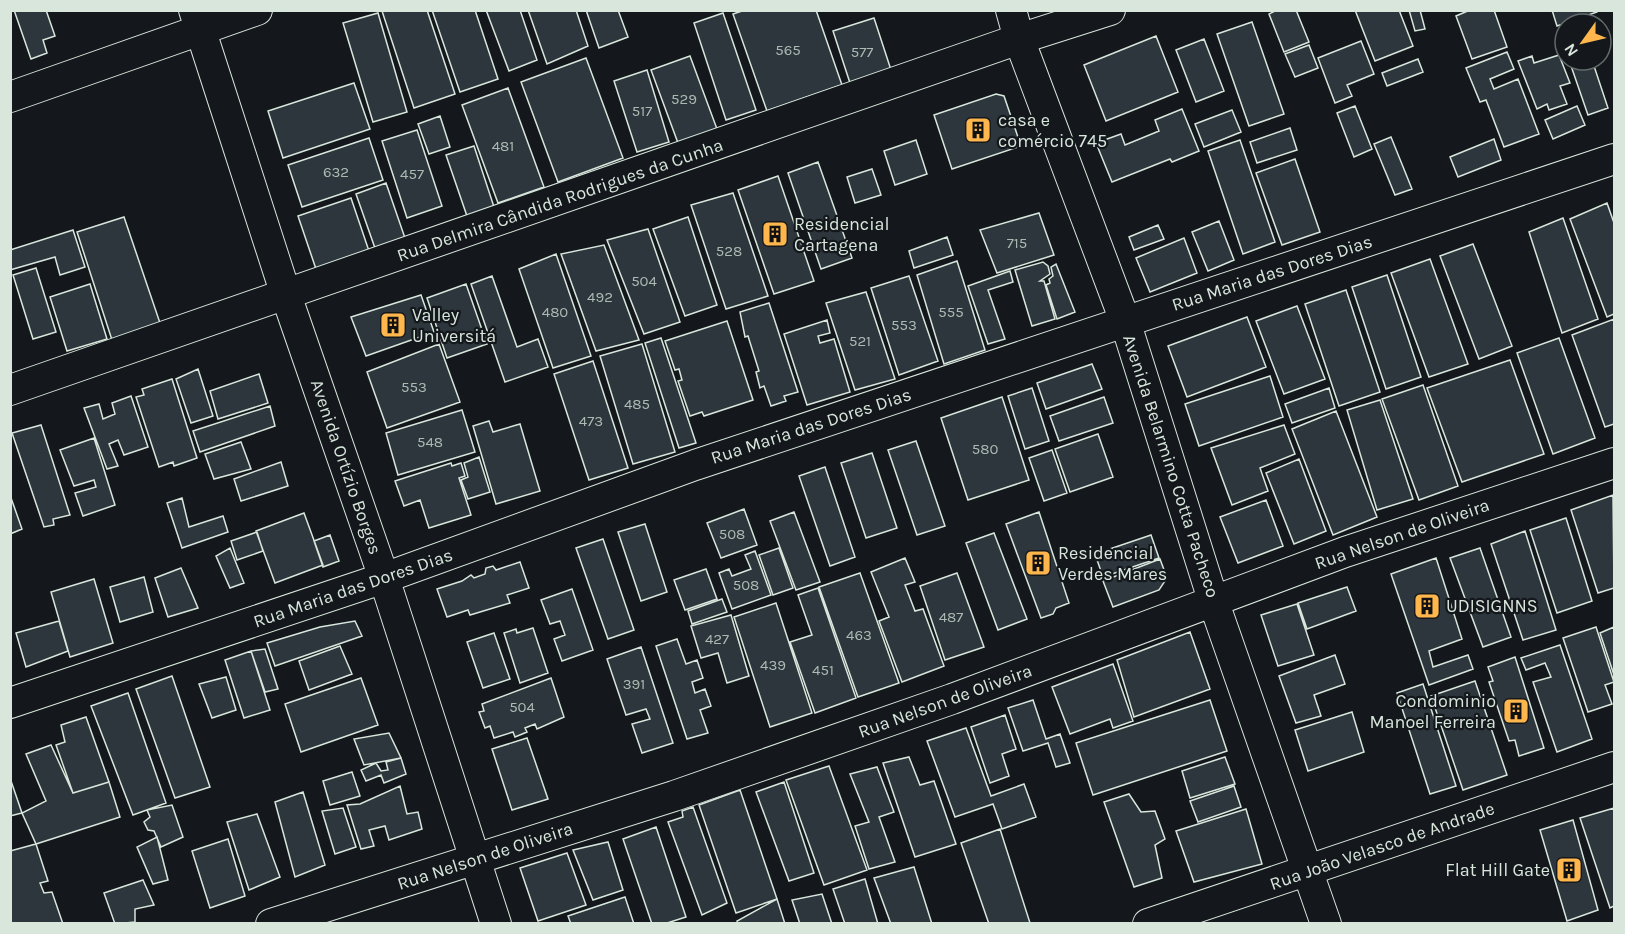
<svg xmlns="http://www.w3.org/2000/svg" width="1625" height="934" font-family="Karla,sans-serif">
	<rect width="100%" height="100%" fill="#14181c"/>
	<path fill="#2c363c" stroke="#d8e6dc" stroke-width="1.5" d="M14,10H46L55,36L43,40L47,53L31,59Z
		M427,10L455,94L414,108L382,11Z
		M432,10H475L498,79L460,92Z
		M486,10H520L537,60L509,71Z
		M528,10H576L588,46L547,64Z
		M586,10H618L628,37L599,48Z
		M745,10H816L842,85L767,111L733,14Z
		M1277,10H1296L1309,42L1284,52L1269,14Z
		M1355,10H1399L1413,46L1375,61Z
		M1409,10H1420L1425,29L1415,31Z
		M1470,10H1494L1507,47L1472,59L1456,16Z
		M1552,10H1597V12L1557,26Z
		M378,13L407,112L373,122L343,23Z
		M723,13L756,110L726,120L694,23Z
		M874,18L892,73L851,86L833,31Z
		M1252,22L1284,114L1249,126L1217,34Z
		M1156,36L1178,92L1106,121L1084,65Z
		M1204,39L1224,91L1196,102L1176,50Z
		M1361,41L1374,74L1347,85L1352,96L1335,103L1318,58Z
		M1309,45L1318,68L1295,77L1285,54Z
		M1507,52L1514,69L1490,79L1494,89L1518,79L1539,134L1504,147L1486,100L1480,102L1466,68Z
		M1559,55L1570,83L1560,86L1567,104L1549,110L1547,104L1537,109L1518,61L1532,56L1534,63Z
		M690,56L717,129L678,143L651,70Z
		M586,58L623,158L558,182L521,82Z
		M1418,59L1423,72L1387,86L1382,73Z
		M1569,60H1592L1608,108L1588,115Z
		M647,70L669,142L637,152L614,81Z
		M354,83L370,129L283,158L268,111Z
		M508,88L544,187L498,203L462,105Z
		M996,94L1004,96L1021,146L952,169L934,115Z
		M1355,106L1372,149L1354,157L1337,113Z
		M1577,106L1585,125L1553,139L1545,120Z
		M1182,109L1199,151L1172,162L1170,159L1112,182L1096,143L1121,134L1125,145L1159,131L1155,120Z
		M1232,110L1241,132L1204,147L1195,124Z
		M440,116L450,147L429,154L418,124Z
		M1290,128L1297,150L1257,163L1250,142Z
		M417,130L442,206L407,218L382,141Z
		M1391,137L1412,189L1395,195L1374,144Z
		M369,138L383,180L302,207L288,165Z
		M1494,139L1501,160L1458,177L1450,157Z
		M916,140L927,174L895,185L884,151Z
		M1240,140L1275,242L1243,254L1208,151Z
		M474,146L495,210L468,219L446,155Z
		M1295,159L1320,232L1282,245L1256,173Z
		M818,162L852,258L821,269L788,173Z
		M872,169L881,195L855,203L847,177Z
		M778,176L814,281L774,294L738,190Z
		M386,183L406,241L376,251L356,194Z
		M733,193L768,296L726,309L691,205Z
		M351,198L370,254L317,272L298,216Z
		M1607,203L1614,223V314L1607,317L1570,219Z
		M1039,213L1054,255L997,273L980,230Z
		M124,217L160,323L112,340L77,232Z
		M688,217L717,305L685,316L653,229Z
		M1563,218L1598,319L1562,333L1529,232Z
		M1219,221L1234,260L1208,271L1192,232Z
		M1158,225L1164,239L1134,250L1129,237Z
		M648,229L680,322L644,334L607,240Z
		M73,230L85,267L60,275L55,257L10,270V250Z
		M947,237L953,255L914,268L909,251Z
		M1184,238L1197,273L1150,292L1136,258Z
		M1473,244L1512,346L1479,359L1440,256Z
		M604,245L639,340L596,351L561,254Z
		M556,254L591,356L553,368L519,269Z
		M1430,259L1468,364L1429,377L1391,273Z
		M957,261L985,350L944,364L917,275Z
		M1043,262L1048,266L1050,274L1040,281H1044L1055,319L1032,326L1015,270Z
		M1056,264L1075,312L1057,319L1046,285L1050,283L1049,279L1053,276L1051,267Z
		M36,268L56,332L33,339L13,275Z
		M1010,271L1013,282L988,290L1005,339L988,344L968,286Z
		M1387,275L1421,377L1386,389L1352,287Z
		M492,276L517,347L538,339L548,367L505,382L471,284Z
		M909,276L938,361L899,375L871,288Z
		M90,284L107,339L67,351L50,297Z
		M466,284L487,344L447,358L427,298Z
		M1346,290L1380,392L1339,406L1305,304Z
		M866,292L895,379L855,390L826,303Z
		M421,295L434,332L366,356L351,317Z
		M769,303L798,392L784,396L786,401L771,406L764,386L760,388L756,372L759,371L748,336L745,337L740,312Z
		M1297,306L1325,379L1284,394L1256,321Z
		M1247,317L1266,367L1187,397L1168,346Z
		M1614,319V424L1605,427L1572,335Z
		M827,320L830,333L818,336L820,343L834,339L850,392L807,405L784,334Z
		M727,321L753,400L704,416L702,412L690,416L678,381L682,380L679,369L675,370L665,341Z
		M661,338L696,443L679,448L645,343Z
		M1559,338L1595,438L1553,454L1517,353Z
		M439,344L460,402L387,428L367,372Z
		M642,344L675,452L633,464L600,356Z
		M1510,360L1544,454L1462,482L1427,388Z
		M593,361L628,468L589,480L554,374Z
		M1092,364L1102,389L1046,409L1037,383Z
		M198,369L213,416L191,423L176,379Z
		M259,374L268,403L218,419L210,391Z
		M1270,376L1283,417L1199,446L1185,404Z
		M172,379L197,458L174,466L173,462L159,467L136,397L144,395L142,389Z
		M1423,385L1458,486L1419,500L1382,399Z
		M1032,388L1049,441L1025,449L1008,396Z
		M1329,388L1335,408L1292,423L1285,404Z
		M131,396L148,447L124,455L118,440L109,444L118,466L107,469L84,408L99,404L103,419L115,414L112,403Z
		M1002,397L1029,480L968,500L941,418Z
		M1104,397L1113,423L1059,441L1050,416Z
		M1380,400L1413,499L1377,510L1347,410Z
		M270,406L275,426L200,452L193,431Z
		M462,410L475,452L398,475L386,433Z
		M1336,411L1377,517L1333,535L1292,429Z
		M489,421L493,432L520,424L540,491L496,504L473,426Z
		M41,425L70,515L53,519L54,525L44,527L12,433Z
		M1284,425L1295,454L1260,468L1268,491L1232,505L1211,448Z
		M1098,434L1113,477L1070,492L1055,449Z
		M94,438L115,505L83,516L75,493L96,487L94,480L74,486L60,450Z
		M916,441L945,526L917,535L888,450Z
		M241,442L251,469L214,479L205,454Z
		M1052,450L1067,493L1044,501L1029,458Z
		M872,453L897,528L866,538L841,463Z
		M479,457L490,492L468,499L461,480L468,477L464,463Z
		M1299,459L1326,531L1294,544L1266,473Z
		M281,462L288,486L241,501L234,479Z
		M451,463L452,466L461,463L465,476L459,478L471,515L429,528L420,500L404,506L395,481Z
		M825,467L855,557L830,566L799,476Z
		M10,495L22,529L10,534Z
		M1613,495L1614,588L1598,593L1571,510Z
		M182,498L189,527L223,516L228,532L182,548L167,503Z
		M1266,500L1283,546L1238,563L1220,517Z
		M744,509L757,545L721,558L707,523Z
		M794,512L820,582L796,590L770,521Z
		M1039,512L1069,603L1056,608L1053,614L1041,618L1006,524Z
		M304,513L323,565L275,583L256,531Z
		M1566,518L1592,601L1557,613L1530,530Z
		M645,524L667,592L641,601L618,532Z
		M1525,531L1556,630L1523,640L1491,544Z
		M257,532L263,551L237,560L231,541Z
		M994,533L1027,619L998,630L966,543Z
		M330,535L339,561L323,567L314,541Z
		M1151,535L1159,558L1103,577L1095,554Z
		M603,539L634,630L608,639L576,548Z
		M230,548L244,583L230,588L216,556Z
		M779,548L793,588L773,595L759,555Z
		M1480,548L1511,637L1483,647L1450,558Z
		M755,551L771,595L732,609L719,573L729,569L732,576L751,569L745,555Z
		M905,558L915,582L905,585L915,611L923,609L944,666L902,682L879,621L889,617L871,572Z
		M1436,558L1462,639L1429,651L1433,667L1468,655L1473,669L1429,685L1391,574Z
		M1160,559L1167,578L1159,590L1113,607L1103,581Z
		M520,562L529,588L507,595L510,603L470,615L468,610L447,617L437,589L462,581L471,575L474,578L485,574L486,568L493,566L496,570Z
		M181,568L198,608L168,617L155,578Z
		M706,569L717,599L685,610L674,580Z
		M860,573L899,683L858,697L819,587Z
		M957,573L984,647L945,660L920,586Z
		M144,577L153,612L120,622L110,587Z
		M94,579L113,643L70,657L51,592Z
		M1347,587L1356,611L1307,629L1298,603Z
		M818,588L856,698L815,713L790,642L812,635L798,595Z
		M572,589L593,650L562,661L554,639L565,635L560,621L550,624L541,600Z
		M722,599L727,612L692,624L688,611Z
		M776,603L812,713L770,727L734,617Z
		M1297,604L1314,655L1278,666L1261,615Z
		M731,615L749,676L727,683L718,653L701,658L691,626Z
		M59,621L68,651L26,667L16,633Z
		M355,621L362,636L275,666L267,643L320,627Z
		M1596,627L1614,682L1605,685L1612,704L1588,712L1563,638Z
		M1614,627V675L1600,633Z
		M533,628L548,673L520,683L504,633L516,629L517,633Z
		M1190,632L1210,689L1134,717L1117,660Z
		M494,633L510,679L483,688L467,642Z
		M677,639L686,664L697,660L703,678L692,682L695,693L705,689L711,706L700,710L708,733L687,739L656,646Z
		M1560,645L1592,739L1557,752L1533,682L1551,677L1545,663L1526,670L1521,658Z
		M340,646L352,674L309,690L299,661Z
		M641,647L673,743L642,753L632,724L650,719L646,709L626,715L607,659Z
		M265,649L278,689L265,692L251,651Z
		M251,651L270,710L244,718L225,660Z
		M1335,655L1345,684L1314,695L1321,716L1296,723L1279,676Z
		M1515,657L1544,748L1519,756L1515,740L1509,741L1489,682L1493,681L1488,667Z
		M1113,664L1133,721L1113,728L1110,719L1070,734L1052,687Z
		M172,676L210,787L175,798L136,689Z
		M226,677L236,710L212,718L199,684Z
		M361,678L378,725L301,752L285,704Z
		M551,678L564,717L537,729L535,724L525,728L527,732L515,737L513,732L494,738L490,726L485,728L479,712L484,711L482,704Z
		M1475,681L1507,775L1463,790L1431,696Z
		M1423,684L1456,786L1430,794L1397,693Z
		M128,693L166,803L133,815L91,706Z
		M1033,700L1046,739L1060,734L1070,763L1056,767L1048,743L1023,751L1008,708Z
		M1210,700L1227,751L1093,795L1076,743Z
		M1352,712L1364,752L1308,771L1295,730Z
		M1005,715L1016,749L1002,754L1009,776L990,783L971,727Z
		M86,717L109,782L73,793L56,745L65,742L61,725Z
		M966,728L991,796L1024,784L1036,817L1002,829L993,804L955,817L927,741Z
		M389,733L401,758L364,765L354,739Z
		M527,738L548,799L512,810L492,749Z
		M51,745L73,793L109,782L120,817L36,844L22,813L46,801L26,754Z
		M909,757L920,785L934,781L956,844L915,857L883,763Z
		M1225,757L1235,784L1190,798L1182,771Z
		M401,758L406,774L384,783L381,775L366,781L361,770L376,763L381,771L388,770L386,762Z
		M829,766L867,870L824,885L786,780Z
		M877,767L894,812L879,817L895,862L869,869L855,826L869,822L850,774Z
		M352,772L360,796L330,805L323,781Z
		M10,778L22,813L10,816Z
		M784,782L814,873L789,881L756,792Z
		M400,786L407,814L418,812L422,829L389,840L385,826L369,830L374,846L361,849L347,805L360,804Z
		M1234,786L1241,807L1198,822L1190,801Z
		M740,790L777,899L736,913L699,805Z
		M303,792L325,865L295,877L275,802Z
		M1129,794L1141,812L1155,811L1165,839L1155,845L1162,878L1134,887L1104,802Z
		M172,805L183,837L161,847L154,831L148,830L144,822L150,817L147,810Z
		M693,807L727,903L702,915L668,822L683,817L682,811Z
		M343,808L356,847L335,854L322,811Z
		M1614,808V906L1610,908L1580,818Z
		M1246,809L1262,864L1194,882L1176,831Z
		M257,814L280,877L249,890L227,822Z
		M1573,820L1598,910L1567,921L1540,830Z
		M656,827L686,917L664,924H652L623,839Z
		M1000,829L1030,923L1027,924H989L961,843Z
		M157,837L168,880L153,884L137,847Z
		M228,839L245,896L210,908L192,851Z
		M608,842L623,890L593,900L573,850Z
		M608,842L623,890L593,900L573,850Z
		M36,844L48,881L40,883L44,893L52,892L63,924H10V851Z
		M567,853L586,905L538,921L520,868Z
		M914,867L932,924H891L874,878Z
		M865,879L878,924H845L833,889Z
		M143,880L154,905L135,909V922L115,924L104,893Z
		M822,894L832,924H800L792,900Z
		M625,897L634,924H571L568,916Z
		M625,897L634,924H571L568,916Z
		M777,899L785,924H738L737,921Z"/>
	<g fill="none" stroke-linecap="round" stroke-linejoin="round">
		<defs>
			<path id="minor" d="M194,10L286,295L384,578L496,924
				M1011,10L1019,39L1125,321L1214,603L1326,924
				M10,97L257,10
				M10,390L1019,39L1110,10
				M10,703L384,578L695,465L1614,159
				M271,924L674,796L952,699L1345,552L1614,463
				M1148,924L1614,767"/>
		</defs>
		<use href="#minor" stroke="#d8e6dc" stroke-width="32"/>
		<use href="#minor" stroke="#14181c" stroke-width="30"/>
	</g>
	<defs>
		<symbol id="building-square" viewBox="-11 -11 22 22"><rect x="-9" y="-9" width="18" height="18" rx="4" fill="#ffb74d" stroke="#14181c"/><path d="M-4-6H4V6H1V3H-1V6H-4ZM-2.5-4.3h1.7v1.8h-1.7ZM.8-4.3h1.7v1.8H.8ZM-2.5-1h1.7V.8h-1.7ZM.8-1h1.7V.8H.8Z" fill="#111"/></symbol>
	</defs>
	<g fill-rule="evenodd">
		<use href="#building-square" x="963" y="115" width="30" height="30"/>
		<use href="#building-square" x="760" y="219" width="30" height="30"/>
		<use href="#building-square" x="378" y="310" width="30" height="30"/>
		<use href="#building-square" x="1023" y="548" width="30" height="30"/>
		<use href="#building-square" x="1412" y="591" width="30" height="30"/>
		<use href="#building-square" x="1501" y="696" width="30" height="30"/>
		<use href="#building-square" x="1554" y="855" width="30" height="30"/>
	</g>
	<g text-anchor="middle" stroke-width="4.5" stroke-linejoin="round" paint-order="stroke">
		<g font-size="15" fill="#adbab4">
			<text x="788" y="55">565</text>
			<text x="862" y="57">577</text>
			<text x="684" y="104">529</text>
			<text x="642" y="116">517</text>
			<text x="503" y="151">481</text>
			<text x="336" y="177">632</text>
			<text x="412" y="179">457</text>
			<text x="1017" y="248">715</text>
			<text x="729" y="256">528</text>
			<text x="644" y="286">504</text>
			<text x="600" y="302">492</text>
			<text x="555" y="317">480</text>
			<text x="951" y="317">555</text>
			<text x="904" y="330">553</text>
			<text x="860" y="346">521</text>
			<text x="414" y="392">553</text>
			<text x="637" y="409">485</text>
			<text x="591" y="426">473</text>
			<text x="430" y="447">548</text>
			<text x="985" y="454">580</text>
			<text x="732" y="539">508</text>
			<text x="746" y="590">508</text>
			<text x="951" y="622">487</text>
			<text x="859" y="640">463</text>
			<text x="717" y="644">427</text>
			<text x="773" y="670">439</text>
			<text x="823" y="675">451</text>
			<text x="634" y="689">391</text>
			<text x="522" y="712">504</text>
		</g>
		<g font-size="18" fill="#d8e6dc" stroke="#14181c" text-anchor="start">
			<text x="998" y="126">casa e<tspan x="998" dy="21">comércio 745</tspan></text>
			<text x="794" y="230">Residencial<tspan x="794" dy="21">Cartagena</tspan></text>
			<text x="412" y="321">Valley<tspan x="412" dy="21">Universitá</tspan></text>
			<text x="1058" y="559">Residencial<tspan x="1058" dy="21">Verdes Mares</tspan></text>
			<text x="1446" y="612">UDISIGNNS</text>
			<text x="1496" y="707" text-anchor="end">Condominio<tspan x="1496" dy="21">Manoel Ferreira</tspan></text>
			<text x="1550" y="876" text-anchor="end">Flat Hill Gate</text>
		</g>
		<g font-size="18" fill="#d8e6dc" stroke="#14181c">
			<text transform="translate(560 200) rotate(-19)" y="6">Rua Delmira Cândida Rodrigues da Cunha</text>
			<text transform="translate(1272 273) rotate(-18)" y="6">Rua Maria das Dores Dias</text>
			<text transform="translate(811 426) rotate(-18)" y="6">Rua Maria das Dores Dias</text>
			<text transform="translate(1171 466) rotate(72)" y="6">Avenida Belarmino Cotta Pacheco</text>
			<text transform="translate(346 467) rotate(71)" y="6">Avenida Ortízio Borges</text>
			<text transform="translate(1402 534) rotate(-19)" y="6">Rua Nelson de Oliveira</text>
			<text transform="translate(353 588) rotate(-19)" y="6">Rua Maria das Dores Dias</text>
			<text transform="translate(945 701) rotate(-20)" y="6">Rua Nelson de Oliveira</text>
			<text transform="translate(1382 846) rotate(-19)" y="6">Rua João Velasco de Andrade</text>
			<text transform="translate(485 856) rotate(-18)" y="6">Rua Nelson de Oliveira</text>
		</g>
	</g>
	<rect width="1625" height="934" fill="none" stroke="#d8e6dc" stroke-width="24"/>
	<g transform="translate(1583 42) rotate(236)"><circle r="28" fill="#14181c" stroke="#626a69" stroke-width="1.5"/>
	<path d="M0-4.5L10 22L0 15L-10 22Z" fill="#ffb74d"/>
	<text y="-9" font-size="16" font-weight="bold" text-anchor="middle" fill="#d8e6dc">N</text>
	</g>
</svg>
